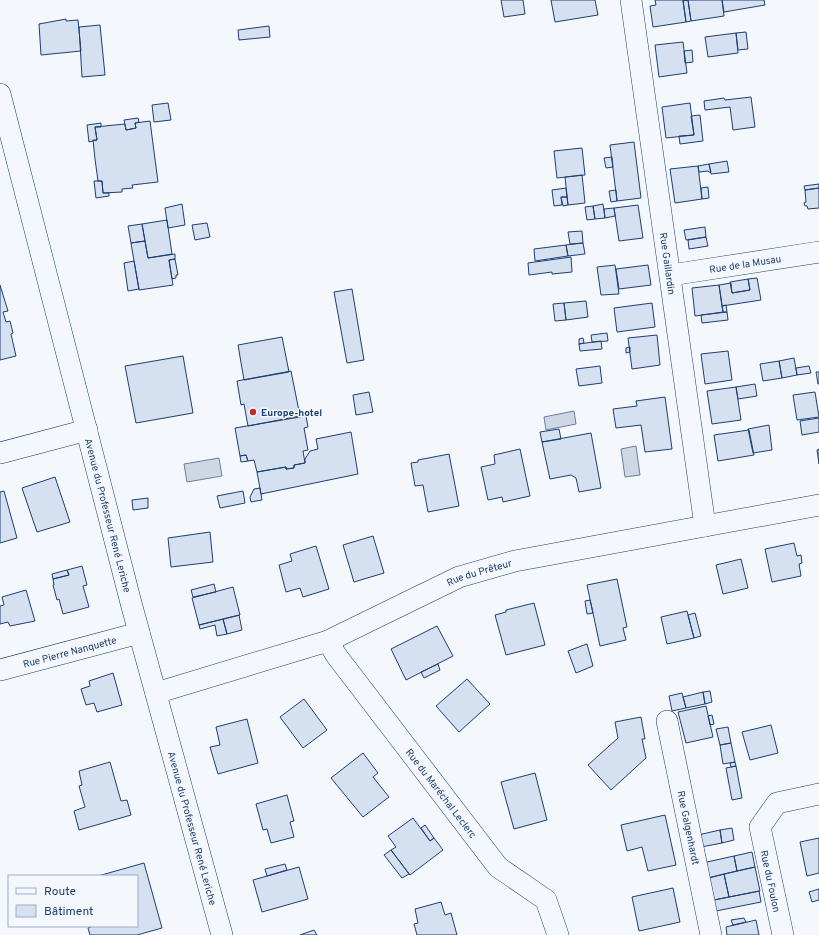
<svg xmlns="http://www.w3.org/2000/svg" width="819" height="935" font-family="Overpass,sans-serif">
	<rect width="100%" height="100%" fill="#f4f7fb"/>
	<path fill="#cfd7e4" stroke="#687fa3" d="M574,411L576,424L546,430L544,417Z
		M636,446L640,475L625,477L621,449Z
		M219,458L222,476L187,482L184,464Z"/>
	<path fill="#d5e0f0" stroke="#1d3f73" d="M501,0H523L525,14L504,17Z
		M551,0H595L598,15L555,22Z
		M655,0H683L686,22L653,27L650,6L656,5Z
		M683,0H722L724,16L691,21L688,0Z
		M688,0L691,21L686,22L683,1Z
		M722,0H764L765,5L724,12Z
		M66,19V21L78,20L81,51L41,55L39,24Z
		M100,25L105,75L82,77L79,27Z
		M269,26L270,37L239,40L238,30Z
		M746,32L748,49L738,50L736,33Z
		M736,33L738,53L708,57L705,37Z
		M683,42L687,73L659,77L655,45Z
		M692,50L693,62L685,63L684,51Z
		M751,97L755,127L733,130L730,107L705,110L704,101L724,98L725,100Z
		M168,103L171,120L154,122L152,105Z
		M690,103L694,135L666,138L662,107Z
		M700,115L703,141L680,144L679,136L694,135L691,116Z
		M138,118L139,122L135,123L136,128L126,130L124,120Z
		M150,121L158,182L132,185L133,188L122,189V192L103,193L102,181H98L95,159L93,140H97L95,127L125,124L126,130L136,128L135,123Z
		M101,123V127H95L97,140L89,142L87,125Z
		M634,142L641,198L617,201L610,145Z
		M582,148L585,175L557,178L554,151Z
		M612,157L613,167L606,168L604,158Z
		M727,161L729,172L711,174L709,164Z
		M709,164L711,172H709L708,171L699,172L698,166Z
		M698,166L702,199L675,203L670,169Z
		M582,175L585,203L568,205L565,177Z
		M94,181H102L103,193H109V196L96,198Z
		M819,184V188L805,190L804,186Z
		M708,187L709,198L702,199L701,188Z
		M566,188L567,197H561L562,205L554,206L552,190Z
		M819,188V208L808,209L807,206H805L804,203L806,202L805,190Z
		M616,190L617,201L611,202L609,191Z
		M561,197H567L568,205L563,206Z
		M182,204L185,225L168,228L165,208Z
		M603,204L605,218L595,219L593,206Z
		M638,205L643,238L619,241L614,208Z
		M593,206L595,219L587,220L585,207Z
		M614,208L615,216L605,218L604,209Z
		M167,220L172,254L148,258L142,224Z
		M207,223L210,237L195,240L192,225Z
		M142,224L145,241L131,243L128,226Z
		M705,227L706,237L686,240L684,230Z
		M582,231L583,243L570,244L568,232Z
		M706,237L708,246L689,249L688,240Z
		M145,241L148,258L175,254V259L169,260L173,285L139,290L131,243Z
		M583,243L585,254L568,256L566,245Z
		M566,245L568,256L535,261L534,249Z
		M571,257L572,272L552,274V272L529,275L528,263Z
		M175,259L178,275H176V278L172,279L169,260Z
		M134,261L139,289L128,291L124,263Z
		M615,265L619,294L601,295L597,267Z
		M648,265L651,285L619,289L616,269Z
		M757,278L761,300L722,306L719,285L731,283L732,293L750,290L748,279Z
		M748,279L750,290L732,293L730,282Z
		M0,285L8,311L3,312L6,322L10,321L13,333L11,334L16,356L0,360Z
		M719,285L723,312L695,316L692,288Z
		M352,289L364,360L347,363L334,292Z
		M586,301L588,317L566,320L564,303Z
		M564,303L566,320L555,321L553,304Z
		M652,303L655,327L617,332L614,308Z
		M726,305L727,312H723L722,306Z
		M727,312L728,320L702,323L701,315Z
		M607,333L608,341L592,342L591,335Z
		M657,335L660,365L632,369L628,338Z
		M282,337L289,372L244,380L238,345Z
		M583,338L584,343L579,344V339Z
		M601,341L602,349L580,351L579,344Z
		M630,347V352L626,353V348Z
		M728,351L732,380L705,384L701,354Z
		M183,356L193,413L136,423L125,366Z
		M794,358L797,375L782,378L779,361Z
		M779,361L782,378L763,381L760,364Z
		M600,366L602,383L579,386L576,369Z
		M809,366L811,373L797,375L796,368Z
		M291,371L300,416L248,426L244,404L241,405L237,381Z
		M816,372H819V384H818Z
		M755,384L757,396L738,399L736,387Z
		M736,387L741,420L712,424L707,391Z
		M369,392L373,412L356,415L353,395Z
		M815,392L819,417L797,420L793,395Z
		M665,397L672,449L645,452L641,425L616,428L613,409L637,406L636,401Z
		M306,416L308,427L304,428L308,450L303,451L305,463L294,465V468L286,469V467L257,472L254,460L248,461L246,455L240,456L235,428Z
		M819,418V432L802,435L800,421Z
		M769,425L772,450L753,453L748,429Z
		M559,429L561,439L542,442L540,432Z
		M749,430L754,455L718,461L714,435Z
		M351,432L358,474L261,494L257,472L286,467V469L294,468V465L305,463V459L310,451L318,449L316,439Z
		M591,433L601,488L579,492L576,478L571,475L550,479L542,442Z
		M520,449L530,496L503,502L502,497L488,500L481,467L495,464L494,455Z
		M819,449V464L817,450Z
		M449,454L459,506L428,512L423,485L415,486L411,463L418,462V460Z
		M246,455L248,461L241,462L240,456Z
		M55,477L70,522L37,532L22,488Z
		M260,488L262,500L251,502L250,497L254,489Z
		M4,491L17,538L0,543V492Z
		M243,491L245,503L220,508L217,496Z
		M148,498V508L133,510L132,500Z
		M210,532L213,562L171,567L168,538Z
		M373,536L384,573L354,582L343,545Z
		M794,543L797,556L801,555L802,563L799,564L801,576L772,582L765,549Z
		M316,546L329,589L303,597L300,588L286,592L279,565L292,561L290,554Z
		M741,559L748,588L723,594L716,565Z
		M82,566L87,585L83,586L89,607L63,614L59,599L57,600L53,585H54L53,579L69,575L67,570Z
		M67,570L69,575L53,579L52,574Z
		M617,579L627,627L623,628L626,640L600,646L587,585Z
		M214,584L216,592L193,597L191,590Z
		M233,587L240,615L199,625L192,598Z
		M26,590L35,621L10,626L8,622L0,624V606L4,605L2,597Z
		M590,600L593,613L587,614L585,601Z
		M534,603L545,645L506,655L495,615L506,612V610Z
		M687,611L694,638L667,644L661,617Z
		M695,613L701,636L694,638L688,615Z
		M239,615L242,630L227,634L223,619Z
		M223,619L227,634L217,636L215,625L200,629L199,625Z
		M437,626L453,656L406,680L391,649Z
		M587,644L593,666L576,673L568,651Z
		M438,664L440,670L424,678L421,672Z
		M113,673L122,705L97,712L94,703L86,705L81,689L90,686L89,681Z
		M467,679L490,704L459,732L436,706Z
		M710,691L712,702L705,704L703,692Z
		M703,692L705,704L686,708L683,697Z
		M682,693L686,708L672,711L669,696Z
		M304,699L327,730L303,748L280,717Z
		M706,706L713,737L686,743L678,712Z
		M712,715L714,724L710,725L708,716Z
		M641,717L645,739H642L646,758L611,790L588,765L618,738L615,722Z
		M247,719L258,763L218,774L210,747L220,745L216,727Z
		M771,725L778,753L750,760L742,732Z
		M728,727L731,743L720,745L716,729Z
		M731,743L735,762L723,764L720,745Z
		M363,753L378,773L373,777L389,797L363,817L331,778Z
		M110,762L121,801L127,800L131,815L79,830L74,811L85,807L79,786L82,785L79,771Z
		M735,762L736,766L731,767L730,763Z
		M736,766L742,798L732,800L726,768Z
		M535,773L547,820L514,829L501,782Z
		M287,795L294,821L290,822L294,837L271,843L267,829L263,830L256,804Z
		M665,815L676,865L648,871L642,847L627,851L621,825Z
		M413,818L430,841L434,838L443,850L410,875L391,850L396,847L388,836Z
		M425,825L434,838L430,841L421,828Z
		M732,828L734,840L722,843L720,830Z
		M720,830L722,843L701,847L698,835Z
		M819,838V873L807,876L800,842Z
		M391,850L409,874L402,878L384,855Z
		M752,852L755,867L737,871L734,856Z
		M734,856L737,871L708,878L705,865L707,862Z
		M144,863L162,928L137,935H90L88,928L93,926H137V876H98Z
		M285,864L287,870L267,876L265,869Z
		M299,867L308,899L262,912L253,880Z
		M755,867L760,891L729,897L724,874Z
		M724,874L729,897L714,900L708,878Z
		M673,888L680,922L639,931L632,897Z
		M819,889V900L812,902L809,892Z
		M759,891L761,902L716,911L714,900Z
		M441,902L445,915L451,913L457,935H417L414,924L418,923L415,909Z
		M744,918L746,922L733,925L731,920Z
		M756,920L759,935H727L726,927Z
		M314,930L317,935H300Z"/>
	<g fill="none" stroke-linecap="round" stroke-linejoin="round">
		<defs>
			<g id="street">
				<path id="s1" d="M631,0L705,526"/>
				<path id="s2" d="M0,94L131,603L222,935"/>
				<path id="s3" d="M671,275L819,252"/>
				<path d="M0,453L87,430"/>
				<path id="s4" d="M328,641L336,655L498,867L546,900L558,935"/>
				<path id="s5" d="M0,670L139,633"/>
				<path id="s6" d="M156,693L328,641L459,577L515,561L819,505"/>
				<path id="s7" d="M667,721L711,935"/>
				<path d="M783,935L760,827L777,803L819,794"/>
			</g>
		</defs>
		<use href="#street" stroke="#1d3f73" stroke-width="22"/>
		<use href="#street" stroke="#f4f7fb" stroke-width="21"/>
	</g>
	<circle fill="#c62828" stroke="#f4f7fb" stroke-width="1.5" cx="253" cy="412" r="4"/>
	<g text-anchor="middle" stroke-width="3" stroke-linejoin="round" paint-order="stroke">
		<g font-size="10" fill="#1d3f73" stroke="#f4f7fb">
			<text dy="4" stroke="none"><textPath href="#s1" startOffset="266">Rue Gaillardin</textPath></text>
			<text dy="4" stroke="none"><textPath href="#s3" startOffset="75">Rue de la Musau</textPath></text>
			<text dy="4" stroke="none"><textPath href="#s2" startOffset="435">Avenue du Professeur René Leriche</textPath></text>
			<text dy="4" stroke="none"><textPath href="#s6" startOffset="346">Rue du Prêteur</textPath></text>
			<text dy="4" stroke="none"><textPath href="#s5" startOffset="72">Rue Pierre Nanquette</textPath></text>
			<text dy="4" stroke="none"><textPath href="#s4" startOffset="190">Rue du Maréchal Leclerc</textPath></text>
			<text dy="4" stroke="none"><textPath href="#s2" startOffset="759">Avenue du Professeur René Leriche</textPath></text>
			<text dy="4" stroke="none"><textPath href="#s7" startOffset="109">Rue Galgenhardt</textPath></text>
			<text transform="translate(771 881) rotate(78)" y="4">Rue du Foulon</text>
		</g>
		<g font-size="10" font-weight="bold" fill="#1d3f73" stroke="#f4f7fb" text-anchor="start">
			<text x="261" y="416">Europe-hotel</text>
		</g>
	</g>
	<rect x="8" y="875" width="130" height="52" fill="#f4f7fb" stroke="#9eadc5"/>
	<rect x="16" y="888" width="20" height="6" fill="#f4f7fb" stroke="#9eadc5"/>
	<text x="44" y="895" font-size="12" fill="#1d3f73">Route</text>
	<rect x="16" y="905" width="20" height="12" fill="#d5e0f0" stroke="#9eadc5"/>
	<text x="44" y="915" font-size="12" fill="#1d3f73">Bâtiment</text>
</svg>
